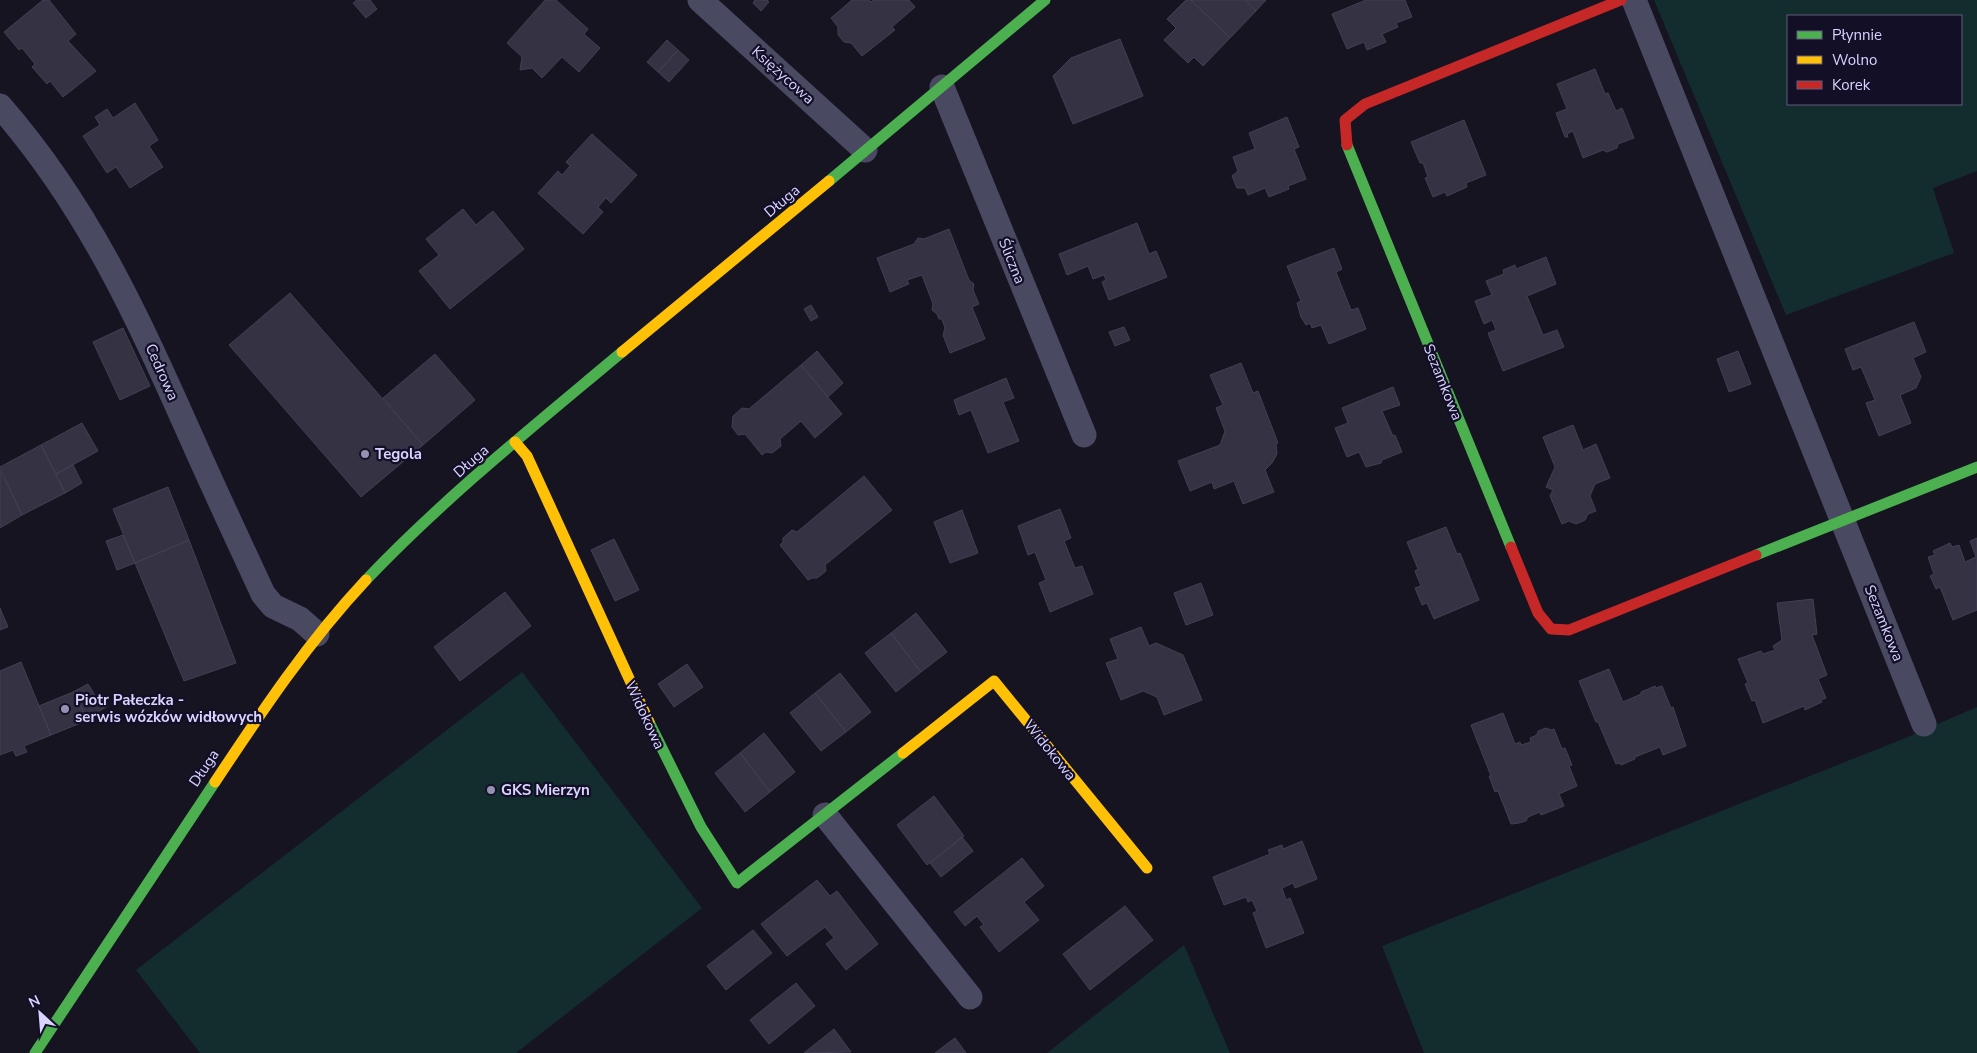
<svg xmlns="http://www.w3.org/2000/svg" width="1977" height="1053" font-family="'Nunito Sans',sans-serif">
	<rect width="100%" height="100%" fill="#161421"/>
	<path fill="#132c2d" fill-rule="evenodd" d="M1654,0H1977V171L1933,188L1954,253L1786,315ZM1788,16H1961V104H1788Z
		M522,672L702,908L516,1053H200L136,970Z
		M1977,707V1053H1424L1382,946L1903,739Z
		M1184,945L1230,1053H1047Z"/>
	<path fill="#343243" stroke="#433f54" d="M43,0H49L76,34L68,41L96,71L63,97L50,81L47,84L32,67L35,64L22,48L19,50L4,32Z
		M357,0H370L377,9L366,18L353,3Z
		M545,0H556L588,29L584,34L600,48L579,72L562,57L542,78L532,68L520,70L522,57L507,43Z
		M755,0H767L769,2L761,11L753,3Z
		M852,0H869L871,2L873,0H909L915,7L892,27L895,30L862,56L851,43L844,42L838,35V27L831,18Z
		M1186,0H1191L1230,38L1203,66L1194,57L1188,63L1164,40L1176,28L1167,19Z
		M1191,0H1245L1256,11L1230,38Z
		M1245,0H1266L1256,11Z
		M1366,0H1405L1412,17L1396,23L1398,27L1382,34L1386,42L1367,50L1364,42L1347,49L1332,14Z
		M1120,39L1143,96L1073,124L1053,76L1071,58Z
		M667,40L678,50L658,72L647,62Z
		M678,50L689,60L669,82L658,72Z
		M1595,69L1605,94L1608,93L1616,111L1622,108L1634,138L1618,144L1617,148L1607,152L1603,150L1583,158L1573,131L1567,134L1568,137H1565L1556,113L1567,109L1557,84Z
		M135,103L158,140L149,146L163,167L130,188L116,167L107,173L83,136L100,125L95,117L107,109L113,118Z
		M1287,117L1299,147L1294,149L1306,179L1288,186L1289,189L1269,197L1265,188L1248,195L1245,188H1237L1232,176L1238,171L1233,157L1255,149L1249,133Z
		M1464,120L1486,175L1466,183L1467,187L1447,196L1445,192L1433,197L1425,178L1428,177L1423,163H1420L1411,142Z
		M592,134L637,175L611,203L606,198L598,207L603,212L583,234L538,193L558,171L562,175L570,166L566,162Z
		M463,209L476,225L493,211L524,249L450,309L419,271L439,255L426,239Z
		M1137,223L1149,254L1156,251L1167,277L1109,300L1102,282L1106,280L1104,275L1093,279L1088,266L1067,275L1059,254Z
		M949,229L969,280L974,284L973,290L979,304L972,307L985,339L950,353L943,335L945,328L942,319H939L937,314L932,310L933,304L922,275L907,280L909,284L890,292L877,258L914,244L918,238L924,239Z
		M1334,248L1342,269L1336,272L1351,310L1358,308L1366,329L1329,344L1321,325L1312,328L1310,323L1306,325L1301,317L1297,303L1301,301L1287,266Z
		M1546,257L1556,284L1527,296L1543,335L1557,330L1564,347L1503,371L1488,333L1496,330L1492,320L1484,324L1475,301L1492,295L1486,281L1504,274L1503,270L1515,265L1516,269Z
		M290,293L423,445L361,497L229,345Z
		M811,305L818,317L811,321L804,309Z
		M1914,322L1926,352L1913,358L1921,377L1916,388L1900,395L1911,423L1879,436L1866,403L1875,400L1861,367L1853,370L1845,349Z
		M1124,327L1130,340L1115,346L1109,332Z
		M123,328L150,386L120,400L93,342Z
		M817,351L843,383L828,397L801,365Z
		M1738,351L1751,384L1729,392L1717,359Z
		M435,354L475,400L423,445L383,398Z
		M1241,363L1253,393L1258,391L1278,443L1276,444L1277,454L1272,463L1265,470L1274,492L1243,504L1234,481L1214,489L1212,482L1190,491L1178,461L1220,445L1225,431L1216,408L1223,405L1210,375Z
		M801,365L842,414L815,438L801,421L780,439L781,446L772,453L766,452L762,455L745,434L738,435L732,427L733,416L742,408L749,409Z
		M1006,378L1014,398L1003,402L1019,441L988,453L971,410L959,415L954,400Z
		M1393,387L1400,405L1382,411L1393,436L1395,435L1402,452L1382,460L1381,463L1366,467L1359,452L1347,457L1335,428L1348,423L1342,408Z
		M82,423L98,451L56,474L41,445Z
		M1573,425L1583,450L1596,444L1610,478L1595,484L1590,496L1596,511L1588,514L1585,520L1576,524L1569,521L1562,524L1550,496L1553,490L1546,487L1555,467L1543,437Z
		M41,445L65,493L22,515L0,467Z
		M73,465L82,483L65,493L56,474Z
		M0,470L22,515L0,528Z
		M864,476L892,510L825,565L826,571L817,578H812L808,580L780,545L783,542V538L792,530L797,532Z
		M168,487L189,540L135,563L113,509Z
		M1060,509L1071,538L1064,541L1075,568L1082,566L1093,594L1050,612L1039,583L1046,580L1035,552L1028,555L1018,526Z
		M962,510L978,553L950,563L934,522Z
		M1446,527L1457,554L1460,553L1479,600L1434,619L1427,603L1422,605L1415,588L1421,586L1415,571L1418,569L1407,542Z
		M123,535L135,563L117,570L106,541Z
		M1977,538V610L1953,620L1940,587L1936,589L1930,576L1934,574L1928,557L1935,555L1933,551L1950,543L1952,547L1959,545L1965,562L1976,557L1970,541Z
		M614,539L639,590L615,601L591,550Z
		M189,540L236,663L184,681L135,563Z
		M1201,583L1213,615L1186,625L1174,593Z
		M505,592L531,626L460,681L434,647Z
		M1813,599L1817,634L1812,635L1827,675L1818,679L1826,698L1821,700L1822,702L1805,710L1804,706L1763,723L1755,700L1752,701L1745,684L1748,683L1738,659L1761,651L1763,654L1775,650L1773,646L1782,640L1777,603Z
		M0,608L8,627L0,630Z
		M916,613L947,652L921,672L891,633Z
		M1141,627L1149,646L1156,643L1183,655L1202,700L1164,715L1157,697L1143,691L1121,700L1106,663L1118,659L1110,639Z
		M891,633L921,672L896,692L865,653Z
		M21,662L51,735L24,746L27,752L16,756L13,750L0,755V671Z
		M687,664L703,687L674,707L658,684Z
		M1609,669L1623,702L1641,694V692L1655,686L1656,688L1662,686L1671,708L1673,707L1686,746L1663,755L1660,747L1635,757V759L1621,765L1620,763L1616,764L1598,722H1596L1579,681Z
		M840,673L871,712L846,732L815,693Z
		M88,684L99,702L104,700L108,706L87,718L73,692Z
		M73,692L88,720L51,735L39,706Z
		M815,693L846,732L821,751L790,713Z
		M1503,713L1515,744L1520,742L1521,745L1531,742L1530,738L1537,735L1538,731L1546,728L1551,730L1554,729L1562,749L1565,748L1572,765L1569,766L1577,786L1559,794L1564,806L1541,815L1540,812L1528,817L1526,821L1519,823L1511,824L1498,791L1495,792L1489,776H1491L1471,725Z
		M764,733L795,772L770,792L740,753Z
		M740,753L770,792L745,812L715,773Z
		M934,796L964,836L927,865L897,825Z
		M962,837L973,851L941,877L930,863Z
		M1302,841L1317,879L1295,888L1293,883L1282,888L1286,900L1290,898L1304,933L1266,948L1253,913L1257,911L1252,900L1248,902L1246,897L1224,905L1213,877L1270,854L1268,850L1282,845L1283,849Z
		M1022,858L1044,886L1024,902L1039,920L999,952L980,927L984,925L977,916L965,926L954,912Z
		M817,880L830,896L837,891L878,944L846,970L826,944L834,938L825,927L787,956L761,924Z
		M1125,906L1153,940L1090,990L1063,954Z
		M753,930L772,953L726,990L707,966Z
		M796,983L815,1006L769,1044L750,1020Z
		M834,1029L851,1052L804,1053Z
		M955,1038L966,1053H935Z"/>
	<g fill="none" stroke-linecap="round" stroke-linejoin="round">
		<path stroke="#4a4962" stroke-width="25" d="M700,0L865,150
			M1634,0L1924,724
			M942,87L1084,435
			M0,106C89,208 138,318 192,439C215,491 239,542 263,594L273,606L300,619L317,634
			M825,815L970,997"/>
		<path stroke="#4caf50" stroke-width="11" d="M1347,145L1511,547
			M829,181L1045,0
			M1756,555L1977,467
			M366,580C445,497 535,425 622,352
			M649,722L701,827L737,883L903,753
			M35,1053L215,782"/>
		<path stroke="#ffc107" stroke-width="11" d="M622,352L829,181
			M515,442L527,456L649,722
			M903,753L994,681L1147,868
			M215,782C262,711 308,642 366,580"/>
		<path stroke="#c62828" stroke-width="11" d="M1347,145L1345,120L1365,104L1621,0
			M1511,547L1538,613L1551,629L1569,630L1756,555"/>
	</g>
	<g fill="#9591b1" stroke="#130f26" stroke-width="2">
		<circle cx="365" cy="454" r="5"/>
		<circle cx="65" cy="709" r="5"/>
		<circle cx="491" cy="790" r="5"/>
	</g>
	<g text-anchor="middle" stroke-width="4.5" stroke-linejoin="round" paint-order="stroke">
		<g font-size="15" fill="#d9d4ff" stroke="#130f26">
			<text transform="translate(783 75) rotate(42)" y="5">Księżycowa</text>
			<text transform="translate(782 201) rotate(-40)" y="5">Długa</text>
			<text transform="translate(1012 261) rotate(68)" y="5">Śliczna</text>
			<text transform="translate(162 372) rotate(66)" y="5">Cedrowa</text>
			<text transform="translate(1443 382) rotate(68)" y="5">Sezamkowa</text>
			<text transform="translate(471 461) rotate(-41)" y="5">Długa</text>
			<text transform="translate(1884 623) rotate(68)" y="5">Sezamkowa</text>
			<text transform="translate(645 715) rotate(65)" y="5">Widokowa</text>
			<text transform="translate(1050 750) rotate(51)" y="5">Widokowa</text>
			<text transform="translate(204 768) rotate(-56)" y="5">Długa</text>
		</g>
		<g font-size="15" font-weight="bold" fill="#d9d4ff" stroke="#130f26" text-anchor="start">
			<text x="375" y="459">Tegola</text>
			<text x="75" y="705">Piotr Pałeczka -<tspan x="75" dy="17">serwis wózków widłowych</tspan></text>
			<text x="501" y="795">GKS Mierzyn</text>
		</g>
	</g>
	<rect x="1787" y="15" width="175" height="90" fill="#130f26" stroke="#625e7d"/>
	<rect x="1797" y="31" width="25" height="8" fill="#4caf50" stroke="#625e7d"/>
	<text x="1832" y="40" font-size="15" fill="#d9d4ff">Płynnie</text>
	<rect x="1797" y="56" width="25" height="8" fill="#ffc107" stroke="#625e7d"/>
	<text x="1832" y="65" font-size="15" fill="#d9d4ff">Wolno</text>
	<rect x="1797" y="81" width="25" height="8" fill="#c62828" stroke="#625e7d"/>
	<text x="1832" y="90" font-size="15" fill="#d9d4ff">Korek</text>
	<g transform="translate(40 1013) rotate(334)" stroke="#130f26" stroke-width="4" paint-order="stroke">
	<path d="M0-4L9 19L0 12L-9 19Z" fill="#d9d4ff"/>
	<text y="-8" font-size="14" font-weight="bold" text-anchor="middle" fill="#d9d4ff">N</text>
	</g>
</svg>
